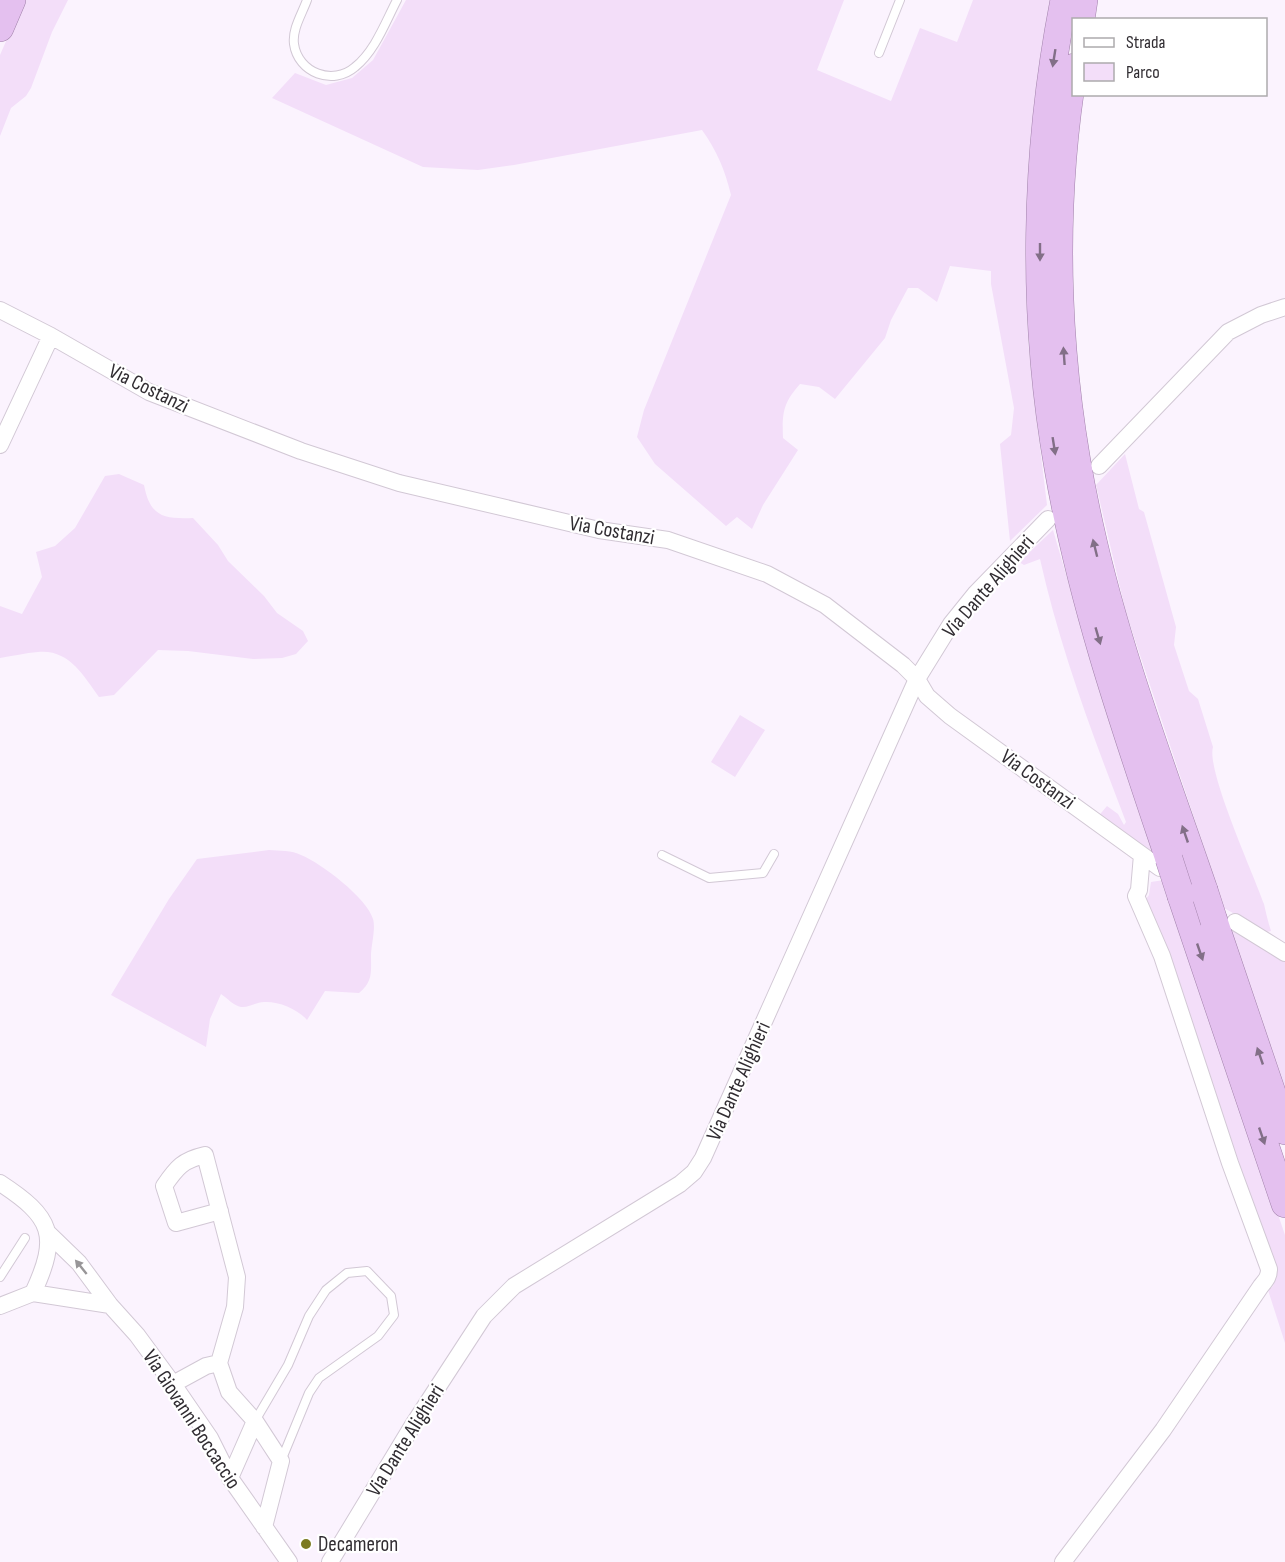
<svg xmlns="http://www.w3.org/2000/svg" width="1285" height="1562" font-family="'Sofia Sans Condensed',sans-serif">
	<rect width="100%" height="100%" fill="#fbf3fe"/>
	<path fill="#f3def9" d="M24,0H68L52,32L31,88L26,96L11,108L0,136V55Z
		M406,0H844L817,70L891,101L920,28L957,42L973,0H1051C1032,95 1025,190 1027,287C1028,308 1027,329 1029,351C1034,402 1041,454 1047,505L1010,541L1000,444L1011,435L1014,408L991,284V271L950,266L937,302L918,288H908L891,320L885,338L835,399L819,387L800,384C783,403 782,413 783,438L798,450L763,505L752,529L737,517L726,526L655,464L637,437L644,410L731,195C725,170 717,151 702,130L514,165L478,170L423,167L272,98L295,73L326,85L352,78L373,60Z
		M1125,454L1139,509L1144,512L1176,627L1174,645L1189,691L1198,699L1213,747C1206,770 1254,875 1264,904C1266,913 1268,922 1271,931L1267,932L1224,908L1126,613L1096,485Z
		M119,474L144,485C150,517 164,519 193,518L218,545L228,561L264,596L277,613L303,631L308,641L296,654L282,658L253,659L188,651L158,650L114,695L99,697C83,675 69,649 38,652C25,653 13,656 0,658V606L22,614L42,577L36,552L55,546L75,528L105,476Z
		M1053,530L1107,714L1158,861L1096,819L1107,806L1118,814L1124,825L1126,822C1093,736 1060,649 1040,559L1024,565L1019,562Z
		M740,715L765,730L735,777L711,762Z
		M269,850C279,851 292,850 301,855C321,863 367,898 373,919C376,929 371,945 371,956C371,972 373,982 359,993L325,991L307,1020C298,1009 278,1001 264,1002C256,1002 249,1008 241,1007C234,1006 227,998 221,994L210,1019L206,1047L111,995L169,899L197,859Z
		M1164,880L1285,1235V1343L1268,1290L1273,1286L1276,1277L1143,903L1149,895L1151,882Z
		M1229,926L1285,961V1095Z"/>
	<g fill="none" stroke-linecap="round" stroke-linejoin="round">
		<defs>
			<path id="service" d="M307,0C302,14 292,29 294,44C298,73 333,86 355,67C375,51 385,23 397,0
				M879,53L900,0
				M662,855L709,878L763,873L774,854
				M0,1277L25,1238
				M255,1421L288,1365L309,1316L326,1290L347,1273L367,1271L391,1296L394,1315L378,1336L319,1378L309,1393L281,1461"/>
			<path id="minor" d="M0,310L51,336L149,392L301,451L399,483L599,530L668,540L767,574L825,605L903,665L917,679L927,696L950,716L1160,868
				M0,445L51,336
				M1099,466L1228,332L1261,315L1285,307
				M1235,922L1285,953
				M0,1183C52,1217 60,1235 33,1293
				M220,1211L176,1223L164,1186C177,1167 183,1160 205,1155L237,1277L235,1307L219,1363L229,1392L255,1421L281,1461L264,1527
				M48,1233L79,1263L110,1305L137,1335L173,1384L210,1438L230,1478L289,1562
				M0,1306L33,1293L110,1305
				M173,1384L206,1366L219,1363
				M230,1478L255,1421
				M330,1562L413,1425L484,1316L514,1286L680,1184L694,1172L703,1158L917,679L951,624L976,593L1048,519
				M1063,1562L1163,1430L1261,1286C1266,1280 1269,1277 1269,1269L1230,1163L1162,956L1136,896L1139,890L1142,855"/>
			<path id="trunk" d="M1064,0C1034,153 1031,315 1058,468C1081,602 1126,731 1169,859
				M1081,20L1084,0
				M0,28L12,0
				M1074,67C1049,218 1056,377 1090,527C1117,650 1163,770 1204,890
				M1181,896L1285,1204
				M1214,921L1285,1131"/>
		</defs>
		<use href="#service" stroke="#d2c8d5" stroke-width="10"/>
		<use href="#minor" stroke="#d2c8d5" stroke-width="18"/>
		<use href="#trunk" stroke="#a182aa" stroke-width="28"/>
		<use href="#service" stroke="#fff" stroke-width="8"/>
		<use href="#minor" stroke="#fff" stroke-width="16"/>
		<use href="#trunk" stroke="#e4c0ef" stroke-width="27"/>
		<defs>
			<path id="trunk-bridge" d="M1169,859L1181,896
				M1204,890L1214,921"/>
		</defs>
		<use href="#trunk-bridge" stroke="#a182aa" stroke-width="28" stroke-linecap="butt"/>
		<use href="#trunk-bridge" stroke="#e4c0ef" stroke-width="27"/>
	</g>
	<defs><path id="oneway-solid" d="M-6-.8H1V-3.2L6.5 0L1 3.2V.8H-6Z" transform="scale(1.5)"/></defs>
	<g fill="#826f87">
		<use href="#oneway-solid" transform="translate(1054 58) rotate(99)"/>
		<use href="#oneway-solid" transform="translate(1040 252) rotate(90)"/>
		<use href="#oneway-solid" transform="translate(1064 356) rotate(-94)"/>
		<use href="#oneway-solid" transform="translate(1054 446) rotate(81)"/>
		<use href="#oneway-solid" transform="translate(1095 548) rotate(-104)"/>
		<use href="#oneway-solid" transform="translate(1098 636) rotate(74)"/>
		<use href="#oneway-solid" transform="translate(1185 834) rotate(-109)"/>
		<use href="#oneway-solid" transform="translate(1200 952) rotate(71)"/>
		<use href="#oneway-solid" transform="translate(1260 1056) rotate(-109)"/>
		<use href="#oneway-solid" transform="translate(1262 1136) rotate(71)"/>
	</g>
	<use fill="#989698" href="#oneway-solid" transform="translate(81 1267) rotate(-129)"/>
	<circle fill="#7c7b22" stroke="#fff" stroke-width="2" cx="306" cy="1544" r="6"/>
	<g text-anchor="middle" stroke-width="4.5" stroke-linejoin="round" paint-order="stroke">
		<g font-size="21" fill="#312d32" stroke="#fff">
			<text transform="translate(149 388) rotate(26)" y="7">Via Costanzi</text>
			<text transform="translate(612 530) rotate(10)" y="7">Via Costanzi</text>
			<text transform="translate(988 586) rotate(-49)" y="7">Via Dante Alighieri</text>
			<text transform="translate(1038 779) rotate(36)" y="7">Via Costanzi</text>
			<text transform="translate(738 1081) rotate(-66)" y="7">Via Dante Alighieri</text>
			<text transform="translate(192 1419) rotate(57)" y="7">Via Giovanni Boccaccio</text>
			<text transform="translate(405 1440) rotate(-58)" y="7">Via Dante Alighieri</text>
		</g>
		<g font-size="21" fill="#312d32" stroke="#fff" text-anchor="start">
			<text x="318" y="1551">Decameron</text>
		</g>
	</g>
	<rect x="1072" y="18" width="195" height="78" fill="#ffffff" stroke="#adabad" stroke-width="1.5"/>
	<rect x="1084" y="38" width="30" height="9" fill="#ffffff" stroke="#adabad" stroke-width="1.5"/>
	<text x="1126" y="48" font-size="18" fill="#312d32">Strada</text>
	<rect x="1084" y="63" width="30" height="18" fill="#f3def9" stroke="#adabad" stroke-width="1.5"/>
	<text x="1126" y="78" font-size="18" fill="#312d32">Parco</text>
</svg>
